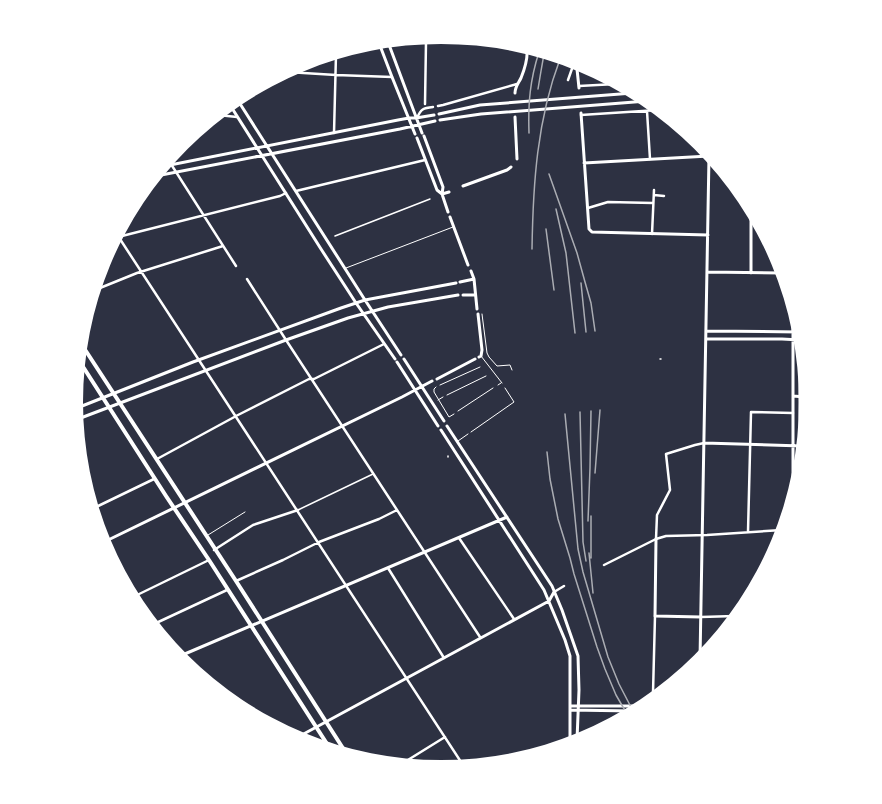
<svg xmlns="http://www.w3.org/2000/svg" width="882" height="804" font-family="'Roboto Serif',serif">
	<rect width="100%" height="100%" fill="#2d3142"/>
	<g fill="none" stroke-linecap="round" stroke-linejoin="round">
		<path stroke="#fff" stroke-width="1" d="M346,268L453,227
			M482,314L487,353L489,357L497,366L510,365L512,370
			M481,356L502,383
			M440,385L480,367
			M498,385L501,383
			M436,387L434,389V392L449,417L454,414
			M447,395L486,376
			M438,400L443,397
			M458,411L493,388
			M471,432L514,402L505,388
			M458,441L468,434
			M208,535L245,512"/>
		<path stroke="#fff" stroke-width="1.5" d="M335,236L430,199
			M660,359H661
			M448,457V456
			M298,510L373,474"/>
		<path stroke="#fff" stroke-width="2.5" d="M577,64V69
			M287,72L336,75L392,77
			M568,80L574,63
			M579,86L616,84
			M425,104L426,42
			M438,106L443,105L517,84
			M647,111L650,159
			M218,115L237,117
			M581,115L658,110
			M417,118C421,109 423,108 433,107
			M334,133L336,54
			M169,161L236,266
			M296,191L425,160
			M654,195L664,196
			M588,208L608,202L653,203
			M652,234L654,190
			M118,236L463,765
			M118,237L280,196L286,193
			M247,279L286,340L480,637
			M95,290L137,273L223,246
			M157,459L238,415L309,379H314L384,344
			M94,508L154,479
			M748,532L751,412L793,413
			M459,538L514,619
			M656,539L657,515L670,490L666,454L695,445L704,443
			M214,550L253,525L298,510
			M604,565L656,539L666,536L707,535L782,530
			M388,568L444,658
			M236,581L283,560L319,542L379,519L397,510
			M554,592L564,586
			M133,597L209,560
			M701,617L735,616
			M154,624L227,590
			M653,693L655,616
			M403,763L445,737"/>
		<path stroke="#fff" stroke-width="3" d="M426,38V42H450L484,41
			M388,42L422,133
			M379,43L392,77L415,134
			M579,88L577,69L583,66
			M515,93C515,87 518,84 521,78C525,68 528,59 527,49
			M237,99L365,300L401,355
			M230,105L321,249L356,303L395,359
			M581,113L589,229L592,232L708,235
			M439,114L480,105L633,93
			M515,117L517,159
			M440,120L481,114L647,101
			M424,136L443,187L442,194
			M417,138L437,190L442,194L448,212
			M584,163L709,156
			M165,166L398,120L409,118H416L434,115
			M156,176L400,129L435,121
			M463,186L507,170L511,167
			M442,194L449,192
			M751,211V273
			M450,217L468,265
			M471,271L474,279L477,309
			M707,272L781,273
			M460,282L474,279
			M463,295H475
			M478,314L482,350L481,356L479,357
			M707,331L799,332
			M707,339H782L800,340V467
			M404,359L444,421
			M397,362L438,426
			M437,379L475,359
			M793,396L805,397
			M77,408L193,362L341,308L365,300L456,283
			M78,419L286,340L348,318L388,307L458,295
			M447,426L552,586L562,610L578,656L579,690L577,740
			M441,430L544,590L565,640L570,656V742
			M704,443L802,446
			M793,494V310
			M656,539L655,616L701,617
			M104,542L402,397L432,381
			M180,656L507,517
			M700,659L709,156
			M570,706H644
			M570,710L633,711
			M298,737L549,601L554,592"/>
		<path stroke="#fff" stroke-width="4" d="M82,345L236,581L346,753
			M80,362L166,496L209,560L329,747"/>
		<path stroke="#abadb3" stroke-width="1.5" d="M538,89L541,71L544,54
			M529,133C528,103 530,80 539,52
			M549,174L577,253L585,282L591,303L595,331
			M556,209L566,253L575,333
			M546,229L554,290
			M532,249C533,184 537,120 560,59
			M581,283L586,332
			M580,412L583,542L586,561
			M565,414L578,549L583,572L608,657L619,684L633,711
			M547,452L550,479L558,519L570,558L574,574L597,647L605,669L616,695L627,714
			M595,473L600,410
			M588,521L590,468L591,411
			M589,553L593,593
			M591,558V516"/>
	</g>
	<path d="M0 0H882V804H0ZM83 402a358 358 0 1 1 716 0a358 358 0 1 1-716 0Z" fill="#fff" fill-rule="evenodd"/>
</svg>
